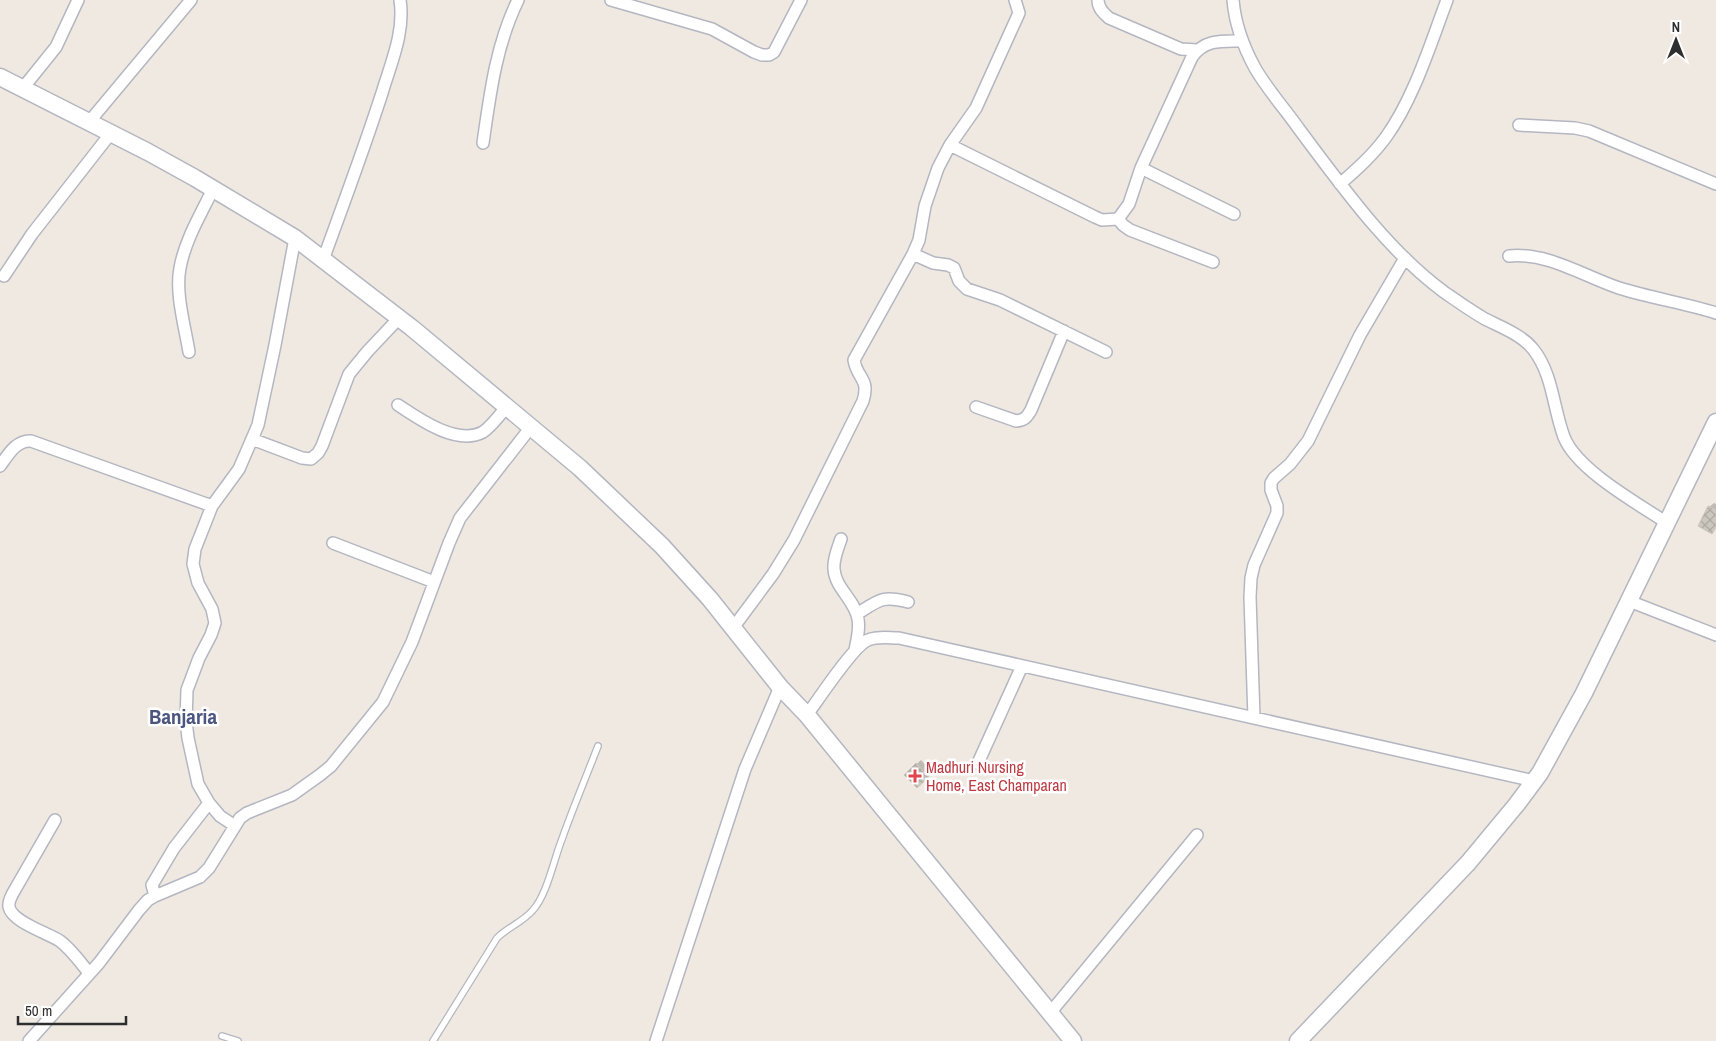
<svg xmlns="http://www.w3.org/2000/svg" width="1716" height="1041" font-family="'Archivo Narrow',sans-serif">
	<defs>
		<pattern id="building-cross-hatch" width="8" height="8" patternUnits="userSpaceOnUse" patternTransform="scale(1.25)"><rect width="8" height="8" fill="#cbc7bf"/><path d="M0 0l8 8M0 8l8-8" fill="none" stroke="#afaba4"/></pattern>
	</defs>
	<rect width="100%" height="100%" fill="#efe9e1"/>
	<path fill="#0003" d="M1714,503L1716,504V528L1712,532L1709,507Z
		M921,760L932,772L917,787L905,775Z"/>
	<path fill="url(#building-cross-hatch)" stroke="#cbc5ba" d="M1708,506L1716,510V527L1712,534L1698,526Z
		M916,763L929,777L917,788L904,775Z"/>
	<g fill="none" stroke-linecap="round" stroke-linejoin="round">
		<defs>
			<path id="lane" d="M222,1036L238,1041
				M433,1041L497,938C508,927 523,922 533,910C547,895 554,859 562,839C573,808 586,777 598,746"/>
			<path id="street" d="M611,0L712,29L754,52L762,55H769L774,52L801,0
				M1098,0C1098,8 1103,13 1109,18L1181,49L1197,50
				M1233,0C1235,24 1243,46 1255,68C1267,89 1285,109 1299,129C1341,185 1387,250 1444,292C1457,301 1471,311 1485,319C1501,327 1522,335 1533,349C1553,374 1553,408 1564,437C1577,470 1637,503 1667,523
				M23,88L56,47L78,0
				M89,122L191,0
				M1519,125L1575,128L1589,131L1716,184
				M483,143C490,94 496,45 518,0
				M950,145L1095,217L1102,220L1118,219L1129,204L1141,168L1192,57C1205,39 1222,41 1242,41
				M1141,168L1234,214
				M1340,184C1356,170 1373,155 1386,137C1414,98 1430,45 1447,0
				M1118,219L1123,225L1130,230L1213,262
				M913,254L933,263L948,265L954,268L959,281L967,289L1000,300L1106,352
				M1509,256C1548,252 1583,276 1619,288C1651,298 1684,303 1716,313
				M323,260C343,205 364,149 382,93C391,63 405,32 400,0
				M4,276L32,234L111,133
				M189,352C185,327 175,293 180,268C185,240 201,214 213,189
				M398,405C419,419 457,446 483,432C492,426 499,415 507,407
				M976,407L1016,421C1025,420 1027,417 1031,410L1064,331
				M252,439L302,458L311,459L318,453L322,446L349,374L367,352L399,318
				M0,466C8,455 16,440 31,441L212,506
				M841,539C838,548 833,559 834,569C835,588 855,600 858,619C860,629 857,640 855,650
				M333,543L434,582
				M1629,601L1716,635
				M857,614C879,600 882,595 908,602
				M733,628L773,574L794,540L863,401C870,378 857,379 854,360L913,254L919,240L925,206L938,168L950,145L976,108L1019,13L1015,0
				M807,715C818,700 854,645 868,640C878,636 888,638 899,638L1534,781
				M1254,718L1250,597L1251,578L1254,565L1277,513V506L1271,490V483L1274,478L1290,464L1308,441L1360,335L1405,258
				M978,763L1022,666
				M55,820L13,893C11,897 8,902 9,907C12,922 48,933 60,941C71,949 80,962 89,973
				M235,826L220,816L209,803L198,784L188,738L186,721L187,690L199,658L211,635L215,623L212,609L198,583L193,564L195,549L212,506L239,469L258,425L275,345L295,238
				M155,896L152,885L174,848L209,803
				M1050,1013L1197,835
				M29,1041L99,963L139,910L148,900L155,896L200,877L209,868L240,818L247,813L292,795L320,775L331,766L383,702L412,642L449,543L460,518L531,427
				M656,1041L745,769L780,687"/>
			<path id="secondary" d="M0,77L148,152L195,178L295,238L412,328L580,468L662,546L710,599L780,687L807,715L1073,1041
				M1298,1041L1468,863L1517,804L1540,773L1584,693L1716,422"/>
		</defs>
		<use href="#lane" stroke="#b4b7c1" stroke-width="8"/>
		<use href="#street" stroke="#b4b7c1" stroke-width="14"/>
		<use href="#secondary" stroke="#b4b7c1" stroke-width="19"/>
		<use href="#lane" stroke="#fff" stroke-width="5.5"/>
		<use href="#street" stroke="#fff" stroke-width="11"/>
		<use href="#secondary" stroke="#fff" stroke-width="16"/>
	</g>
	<path fill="#e0444e" stroke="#fff" stroke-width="2" d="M912.5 768.5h5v5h5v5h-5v5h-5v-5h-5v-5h5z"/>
	<g text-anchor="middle" stroke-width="5" stroke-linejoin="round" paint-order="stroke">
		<g font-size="16" fill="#be3a42" stroke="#fff" text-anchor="start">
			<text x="926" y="773">Madhuri Nursing<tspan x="926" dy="18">Home, East Champaran</tspan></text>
		</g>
		<g font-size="21" font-weight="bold" fill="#4d5680" stroke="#fff">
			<text x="183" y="724">Banjaria</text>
		</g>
	</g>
	<g transform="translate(1676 40)" stroke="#ffffff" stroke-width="4" paint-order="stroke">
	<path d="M0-4L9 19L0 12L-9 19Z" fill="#2e2e2e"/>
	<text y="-8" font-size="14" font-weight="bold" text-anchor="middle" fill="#2e2e2e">N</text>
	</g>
	<path d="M18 1016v8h108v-8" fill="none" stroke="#2e2e2e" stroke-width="2.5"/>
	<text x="25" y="1016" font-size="15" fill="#2e2e2e" stroke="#ffffff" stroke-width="4" paint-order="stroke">50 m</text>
</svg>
